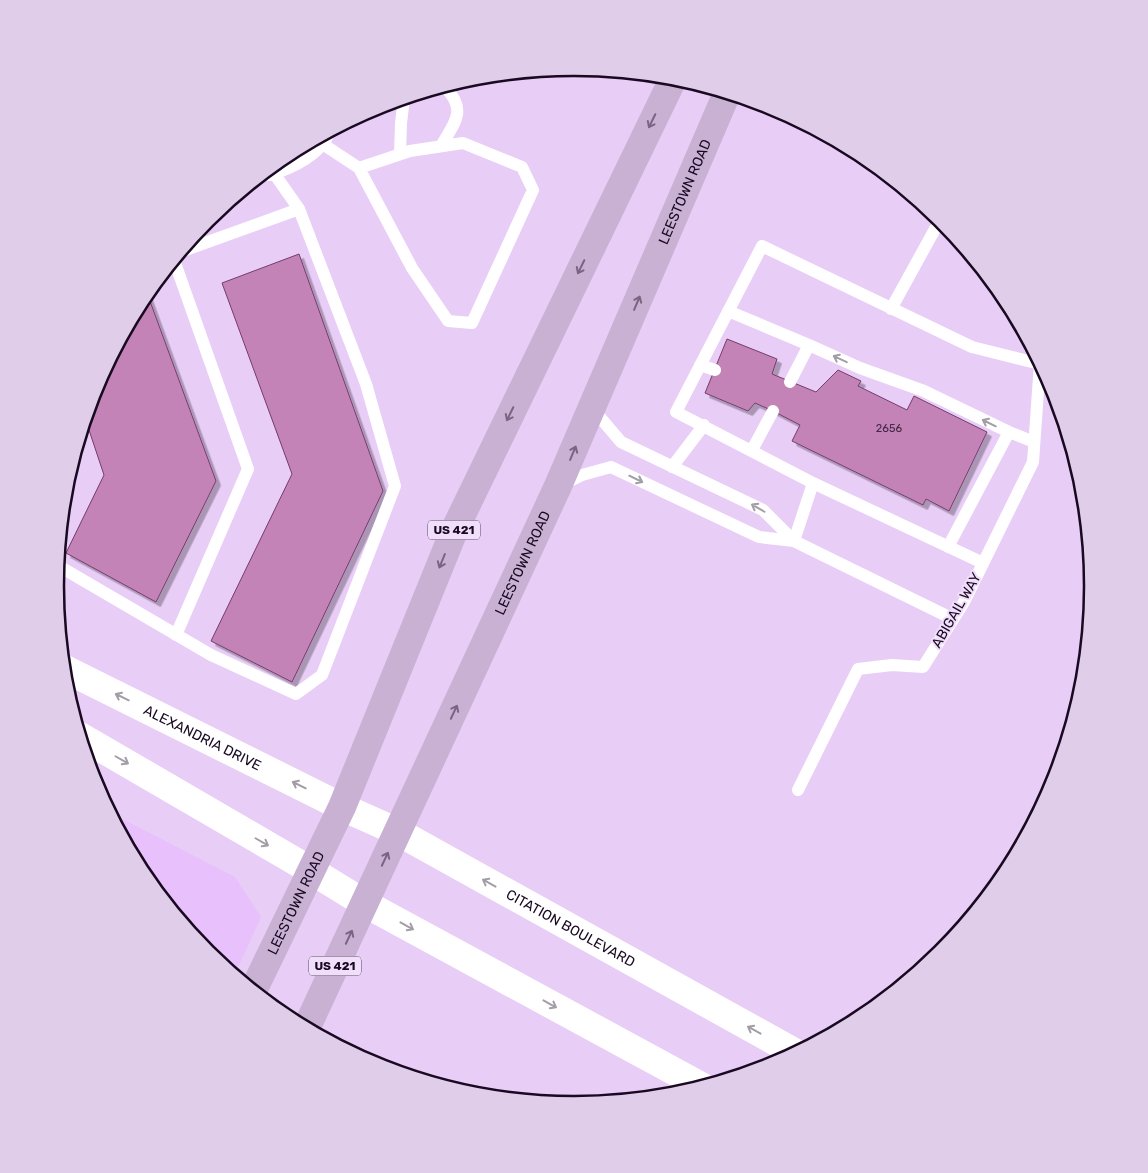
<svg xmlns="http://www.w3.org/2000/svg" width="1148" height="1173" font-family="Rubik,sans-serif">
	<defs>
		<filter id="shadow"><feDropShadow dx="4.5" dy="4.5" stdDeviation="0" flood-color="#0004"/></filter>
	</defs>
	<rect width="100%" height="100%" fill="#e8cdf6"/>
	<path fill="#e7c0fc" d="M109,812L235,877L261,917L234,976L207,953L142,875Z"/>
	<path fill="#c383b7" stroke="#753c6c" filter="url(#shadow)" d="M299,254L383,491L292,682L211,641L292,474L222,283Z
		M147,293L216,481L156,602L66,553L104,475L85,418L95,388L143,298Z
		M727,339L777,359L772,374L816,392L838,370L861,381L858,386L907,410L914,396L987,432L949,511L926,499L923,505L792,441L800,425L773,411L755,403L748,411L705,393Z"/>
	<g fill="none" stroke-linecap="round" stroke-linejoin="round">
		<path stroke="#fff" stroke-width="12" d="M318,141L359,168L410,151L463,143L522,167L533,190L472,323L448,321L412,268L359,168
			M441,146C455,122 468,110 444,86
			M400,154L401,123L404,98
			M180,252L299,209
			M174,260L248,469L176,635
			M891,309L935,229
			M728,311L809,345L860,368L924,391L1009,432L1034,442
			M700,365L715,370
			M790,382L809,345
			M592,408L621,442L763,510L794,541L953,619
			M752,450L773,411
			M672,467L704,425
			M561,485L582,475L611,467L759,537L794,541
			M794,541L813,483
			M948,547L1009,432
			M983,563L813,483L676,412L762,246L972,347L1040,364
			M57,565L211,655L296,694L322,675L395,486L366,384L299,209L271,169
			M798,790L858,669L892,665L923,667L964,602L1033,462L1040,363"/>
		<path stroke="#fff" stroke-width="24" d="M269,169C288,163 310,153 321,136"/>
		<g stroke="#fff" stroke-width="28">
			<path id="s1" d="M63,668L342,807"/>
			<path d="M80,736L312,871"/>
		</g>
		<g stroke="#fff" stroke-width="28">
			<path id="s2" d="M342,807L398,832L796,1053"/>
			<path d="M312,871L364,903L703,1087"/>
		</g>
		<g stroke="#c8b1d3" stroke-width="28">
			<path id="s3" d="M253,991L342,807L454,531L674,77"/>
			<path id="s4" d="M306,1029L558,486L727,93"/>
		</g>
	</g>
	<defs><path id="oneway-shaft" d="M-6 0H5M1.5-3L5.5 0L1.5 3" fill="none" stroke-width="1.6" stroke-linecap="round" stroke-linejoin="round" transform="scale(1.25)"/></defs>
	<g stroke="#796583">
		<use href="#oneway-shaft" transform="translate(652 121) rotate(116)"/>
		<use href="#oneway-shaft" transform="translate(581 267) rotate(116)"/>
		<use href="#oneway-shaft" transform="translate(637 303) rotate(-67)"/>
		<use href="#oneway-shaft" transform="translate(510 414) rotate(116)"/>
		<use href="#oneway-shaft" transform="translate(573 453) rotate(-67)"/>
		<use href="#oneway-shaft" transform="translate(442 561) rotate(112)"/>
		<use href="#oneway-shaft" transform="translate(454 712) rotate(-65)"/>
		<use href="#oneway-shaft" transform="translate(385 859) rotate(-65)"/>
		<use href="#oneway-shaft" transform="translate(349 937) rotate(-65)"/>
	</g>
	<g stroke="#a39da6">
		<use href="#oneway-shaft" transform="translate(840 359) rotate(-155)"/>
		<use href="#oneway-shaft" transform="translate(989 423) rotate(-154)"/>
		<use href="#oneway-shaft" transform="translate(636 479) rotate(26)"/>
		<use href="#oneway-shaft" transform="translate(758 508) rotate(-150)"/>
		<use href="#oneway-shaft" transform="translate(122 697) rotate(-154)"/>
		<use href="#oneway-shaft" transform="translate(122 760) rotate(30)"/>
		<use href="#oneway-shaft" transform="translate(299 785) rotate(-154)"/>
		<use href="#oneway-shaft" transform="translate(262 842) rotate(30)"/>
		<use href="#oneway-shaft" transform="translate(489 883) rotate(-151)"/>
		<use href="#oneway-shaft" transform="translate(407 926) rotate(29)"/>
		<use href="#oneway-shaft" transform="translate(550 1004) rotate(29)"/>
		<use href="#oneway-shaft" transform="translate(754 1030) rotate(-151)"/>
	</g>
	<g text-anchor="middle" stroke-width="4" stroke-linejoin="round" paint-order="stroke">
		<g font-size="11" fill="#442846">
			<text x="889" y="432">2656</text>
		</g>
		<g fill="#f0defa" stroke="#5a4962" stroke-width="1">
			<rect x="428" y="520.5" width="52" height="19" rx="4"/>
			<rect x="309" y="956.5" width="52" height="19" rx="4"/>
		</g>
		<g font-size="12" font-weight="bold" fill="#190921">
			<text x="454" y="534">US 421</text>
			<text x="335" y="970">US 421</text>
		</g>
		<g font-size="14" fill="#190921" stroke="#f0defa">
			<text dy="5" stroke="none"><textPath href="#s4" startOffset="919">LEESTOWN ROAD</textPath></text>
			<text dy="5" stroke="none"><textPath href="#s4" startOffset="514">LEESTOWN ROAD</textPath></text>
			<text transform="translate(956 610) rotate(-60)" y="5">ABIGAIL WAY</text>
			<text dy="5" stroke="none"><textPath href="#s1" startOffset="156">ALEXANDRIA DRIVE</textPath></text>
			<text dy="5" stroke="none"><textPath href="#s3" startOffset="98">LEESTOWN ROAD</textPath></text>
			<text dy="5" stroke="none"><textPath href="#s2" startOffset="259">CITATION BOULEVARD</textPath></text>
		</g>
	</g>
	<path d="M0 0H1148V1173H0ZM64 586a510 510 0 1 1 1020 0a510 510 0 1 1-1020 0Z" fill="#dfcde9" fill-rule="evenodd"/>
	<path fill="none" stroke="#190921" stroke-width="2.5" d="M64 586a510 510 0 1 1 1020 0a510 510 0 1 1-1020 0Z"/>
</svg>
